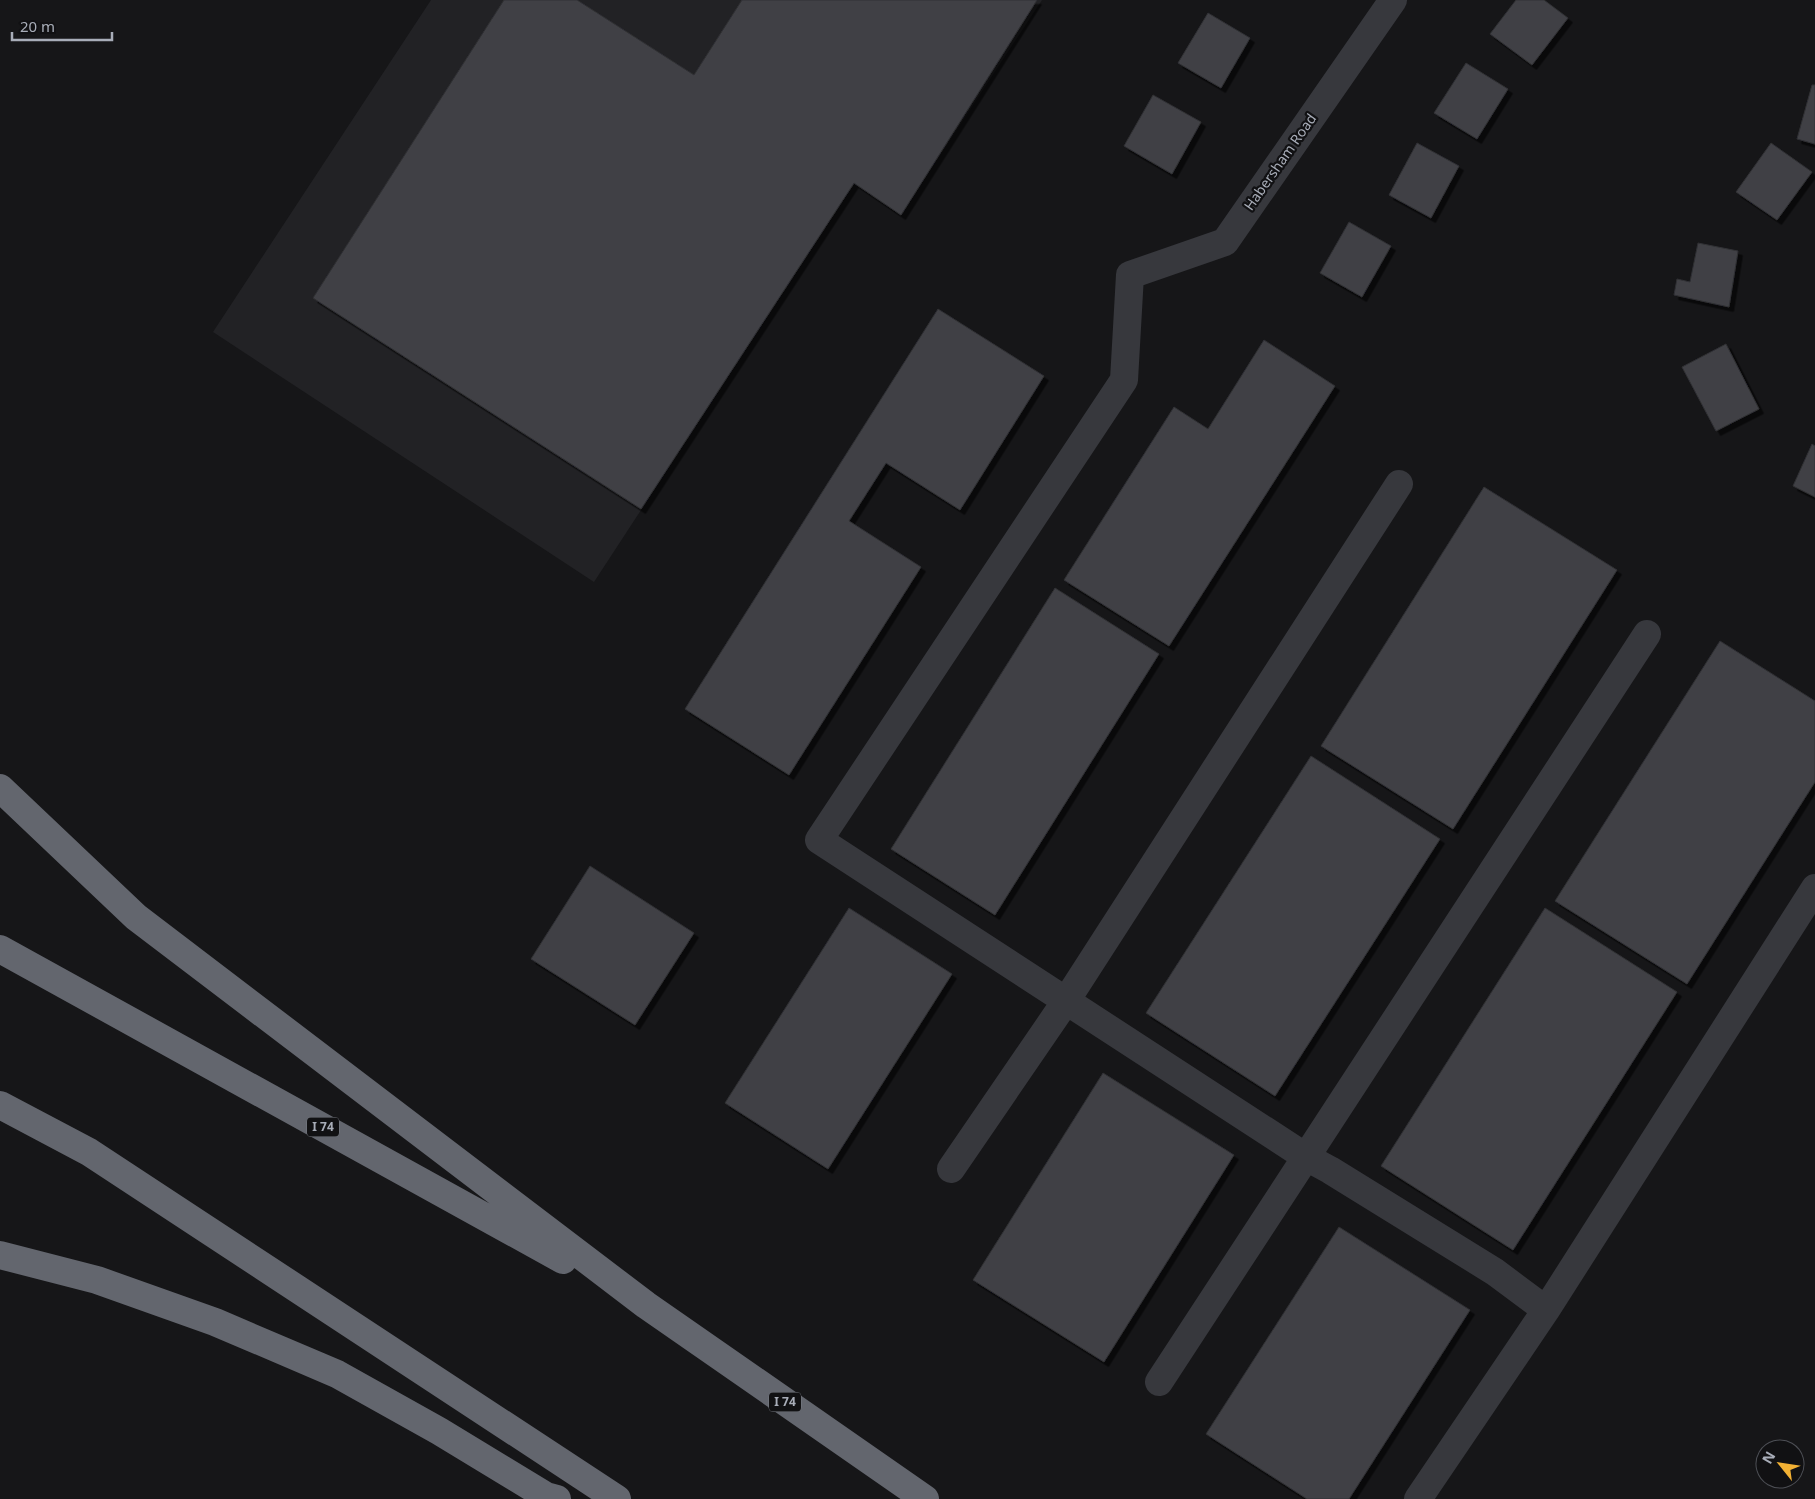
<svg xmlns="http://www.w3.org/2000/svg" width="1815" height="1499" font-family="'Noto Sans',sans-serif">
	<defs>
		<filter id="shadow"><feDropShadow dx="4.5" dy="4.5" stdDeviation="0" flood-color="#0009"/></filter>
	</defs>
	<rect width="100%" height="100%" fill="#161618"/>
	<path fill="#222225" d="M431,0H1042L901,215L854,184L594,582L213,332Z"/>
	<path fill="#404145" stroke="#303034" filter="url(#shadow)" d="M504,0H577L694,75L742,0H1037L901,215L854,183L641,509L313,298Z
		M1516,0H1544L1568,18L1532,65L1490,34Z
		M1208,13L1250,38L1221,88L1178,63Z
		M1466,63L1508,89L1477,139L1434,113Z
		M1812,85H1815V144L1797,139Z
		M1153,95L1201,122L1172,174L1124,146Z
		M1417,143L1459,166L1431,218L1389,195Z
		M1771,143L1812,172L1777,220L1736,192Z
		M1349,222L1391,246L1362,297L1320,273Z
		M1698,243L1738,251L1729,307L1674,295L1677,279L1690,282Z
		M938,309L1044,376L960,510L886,463L849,521L921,567L789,775L685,709Z
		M1264,340L1335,386L1169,646L1064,580L1174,407L1208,429Z
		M1726,344L1759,409L1716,431L1682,367Z
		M1812,444L1815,446V497L1793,486Z
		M1484,487L1617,570L1453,829L1321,746Z
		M1055,588L1159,654L995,915L891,849Z
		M1720,641L1815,701V782L1687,984L1555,901Z
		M1311,756L1440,839L1275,1096L1146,1013Z
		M590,866L694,933L635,1025L531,959Z
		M849,908L952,974L828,1169L725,1103Z
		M1545,908L1677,992L1513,1250L1381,1166Z
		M1103,1073L1234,1155L1104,1362L973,1280Z
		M1339,1227L1470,1310L1349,1499H1307L1206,1434Z"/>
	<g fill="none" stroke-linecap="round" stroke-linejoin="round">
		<path stroke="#37383d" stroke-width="28" d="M1393,0L1225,242L1130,275L1124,380L819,840L1306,1157L1647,634
			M951,1169L1066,1001L1399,484
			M1159,1382L1306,1157L1330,1170L1495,1272L1546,1310L1815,888
			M1418,1499L1546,1310"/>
		<path stroke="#63666e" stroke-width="28" d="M0,788L136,917L646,1305L925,1499
			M0,949L563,1260
			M0,1105L89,1152L617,1499
			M0,1255L97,1280L215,1322L337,1374L439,1431L546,1496L557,1499"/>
	</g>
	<g text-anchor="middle" stroke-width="4.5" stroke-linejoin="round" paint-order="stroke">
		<g fill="#111113" stroke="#7b7e86" stroke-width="1">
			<rect x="307" y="1117.5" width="32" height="19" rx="4"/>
			<rect x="769" y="1392.5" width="32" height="19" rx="4"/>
		</g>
		<g font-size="12" font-weight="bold" fill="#a8adb8">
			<text x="323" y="1131">I 74</text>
			<text x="785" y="1406">I 74</text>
		</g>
		<g font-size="14" fill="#a8adb8" stroke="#111113">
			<text transform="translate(1280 162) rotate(-55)" y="5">Habersham Road</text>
		</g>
	</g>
	<g transform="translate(1780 1464) rotate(300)"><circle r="24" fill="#111113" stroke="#4d4f55"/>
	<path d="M0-4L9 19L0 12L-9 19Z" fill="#f2b134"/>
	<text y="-8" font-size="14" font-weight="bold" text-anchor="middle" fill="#a8adb8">N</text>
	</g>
	<path d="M12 32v8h100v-8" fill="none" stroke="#a8adb8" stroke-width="2.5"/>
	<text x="20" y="32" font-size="15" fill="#a8adb8" stroke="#111113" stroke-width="4" paint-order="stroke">20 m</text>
</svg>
